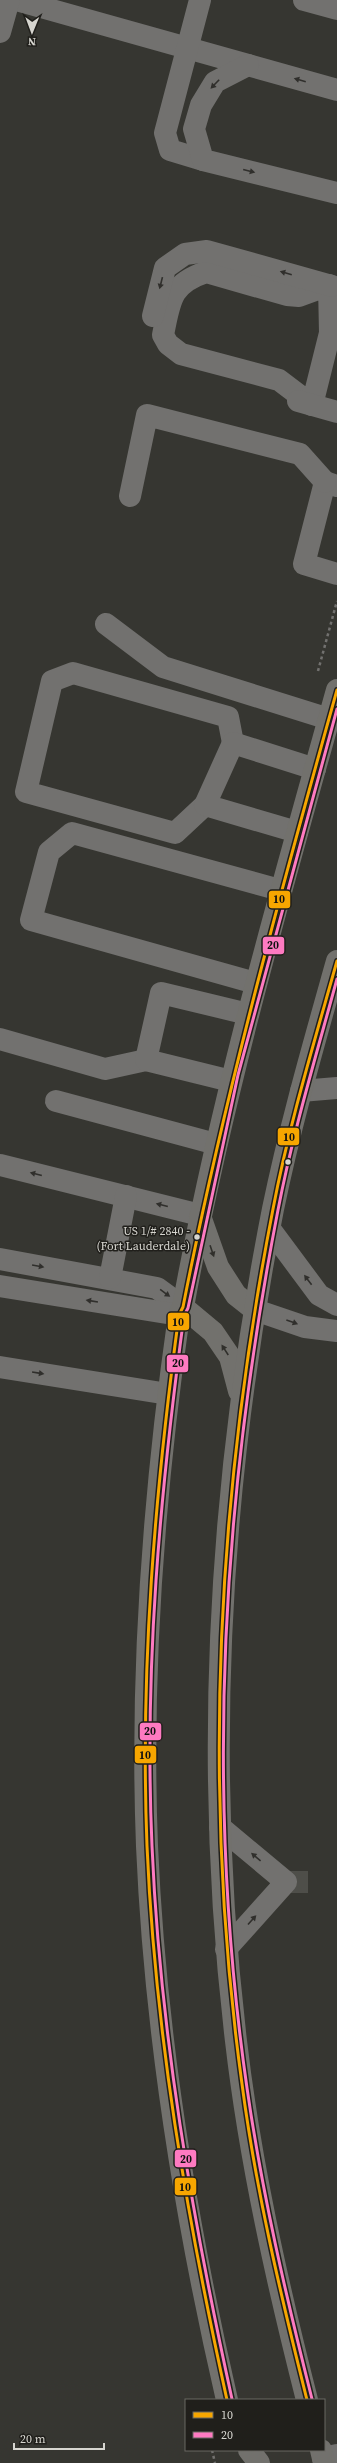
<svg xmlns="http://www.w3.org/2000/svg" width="337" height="2463" font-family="'Source Serif 4',serif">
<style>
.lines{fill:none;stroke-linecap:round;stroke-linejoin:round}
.minor-tunnel{stroke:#4e4e49;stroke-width:22;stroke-dasharray:22 11;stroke-linecap:butt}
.path{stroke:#72716f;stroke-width:2.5;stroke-dasharray:3 3;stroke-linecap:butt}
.minor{stroke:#72716f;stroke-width:22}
.major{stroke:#72716d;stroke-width:22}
.bus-1-casing{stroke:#201f1b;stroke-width:6}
.bus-2-casing{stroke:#201f1b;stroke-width:6}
.bus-1{stroke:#f7a600;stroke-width:3}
.bus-2{stroke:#fe7ac1;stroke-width:3}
.oneway{fill:#302f2c}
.oneway2{fill:#302f2b}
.bus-dot{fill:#d7d6d0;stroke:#201f1b;stroke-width:1.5}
.labels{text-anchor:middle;stroke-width:3;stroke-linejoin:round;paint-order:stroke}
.bus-label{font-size:12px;fill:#d7d6d0;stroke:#201f1b;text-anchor:end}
.line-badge{stroke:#201f1b;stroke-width:1.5}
.pale-badge-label{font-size:11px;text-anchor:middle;font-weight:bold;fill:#111}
</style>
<rect width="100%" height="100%" fill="#363631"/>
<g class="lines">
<path class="minor-tunnel" d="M286,1882H314"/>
<g class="path">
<path d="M318,671L337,601"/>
<path d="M212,2450L215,2463"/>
</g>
<g class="minor">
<path d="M16,0L337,90"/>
<path d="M200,0L165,133L170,150L203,160"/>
<path d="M304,0L337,9"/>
<path d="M0,32L9,0"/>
<path d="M248,65L215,82L201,105L194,129L203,160L337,193"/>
<path d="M206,272L287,295L299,296L329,285L330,333L312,405L279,380L181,354L168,344L163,335C170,301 170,284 206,272Z"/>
<path d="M153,316L165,268L185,254L207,251L332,286"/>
<path d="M298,401L337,412"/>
<path d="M337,486L325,482L304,564L337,574"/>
<path d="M130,496L147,415L300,454L325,482"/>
<path d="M106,624L163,667L329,719"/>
<path d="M205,805L175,833L26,792L52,681L73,673L228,717L233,743"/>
<path d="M297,832L205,805L233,743L315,769"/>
<path d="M255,983L31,920L49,852L72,833L280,890"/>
<path d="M0,1039L105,1069L146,1060"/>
<path d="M231,1081L146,1060L161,993L248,1014"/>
<path d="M301,1091L337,1088"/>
<path d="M56,1101L216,1144"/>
<path d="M0,1165L200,1215"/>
<path d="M270,1229L319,1295L337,1305"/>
<path d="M0,1259L157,1288L183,1307"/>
<path d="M110,1278L126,1196"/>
<path d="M0,1286L179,1315"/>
<path d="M255,1310L305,1327L337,1331"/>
<path d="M0,1367L168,1394"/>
<path d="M220,1827L286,1882L226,1949"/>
<path d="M323,2458L337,2455"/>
</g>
<g class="major">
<path d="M200,1216L218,1267L236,1295L255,1310"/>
<path d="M183,1307L213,1332L230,1357L239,1391"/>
<path d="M227,2400C185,2218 155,2033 147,1846C140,1669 154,1491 179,1315L183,1307C221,1098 280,894 337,690"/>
<path d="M307,2400C277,2282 250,2162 236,2041C203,1764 219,1483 273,1209C290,1126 314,1043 337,961"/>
<path d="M249,2450L259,2463"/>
<path d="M321,2450L324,2463"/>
</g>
<defs>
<g id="bus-1">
<path d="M227,2400C187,2218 155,2033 147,1846C140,1668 155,1491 179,1315L183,1307C224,1098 280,894 337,690"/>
<path d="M307,2400C281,2296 256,2191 242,2084C202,1794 217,1497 273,1209C289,1125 314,1043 337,961"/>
</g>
<g id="bus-2">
<path d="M232,2399C192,2217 160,2033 152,1846C144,1669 160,1492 184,1316L188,1308L238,1075L337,709"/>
<path d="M312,2399C286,2296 262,2193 247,2088C205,1797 222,1498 278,1210C293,1132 316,1056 337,979"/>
</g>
</defs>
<use href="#bus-1" class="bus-1-casing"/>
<use href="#bus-2" class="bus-2-casing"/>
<use href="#bus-1" class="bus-1"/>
<use href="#bus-2" class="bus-2"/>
</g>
<defs><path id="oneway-solid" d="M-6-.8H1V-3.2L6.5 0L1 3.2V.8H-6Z"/></defs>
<g class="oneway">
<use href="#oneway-solid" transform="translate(300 80) rotate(-164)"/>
<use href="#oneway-solid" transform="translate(215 84) rotate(134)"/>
<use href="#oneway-solid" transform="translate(249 171) rotate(14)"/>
<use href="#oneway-solid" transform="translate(286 273) rotate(-164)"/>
<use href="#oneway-solid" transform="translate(161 283) rotate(104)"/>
<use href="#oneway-solid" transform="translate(36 1174) rotate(-166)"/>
<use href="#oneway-solid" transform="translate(162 1205) rotate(-166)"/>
<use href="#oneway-solid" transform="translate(38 1266) rotate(10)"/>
<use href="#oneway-solid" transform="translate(308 1280) rotate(-127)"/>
<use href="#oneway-solid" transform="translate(165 1293) rotate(36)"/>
<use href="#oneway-solid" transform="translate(92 1301) rotate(-171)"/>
<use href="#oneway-solid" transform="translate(292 1322) rotate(20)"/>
<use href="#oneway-solid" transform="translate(38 1373) rotate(9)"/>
<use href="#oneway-solid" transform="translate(256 1857) rotate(-140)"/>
<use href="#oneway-solid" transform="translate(252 1920) rotate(-48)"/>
</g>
<g class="oneway2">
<use href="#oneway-solid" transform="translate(212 1251) rotate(71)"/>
<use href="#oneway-solid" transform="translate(225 1350) rotate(-123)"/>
</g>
<g class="bus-dot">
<circle cx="288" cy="1162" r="3.5"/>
<circle cx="197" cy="1237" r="3.5"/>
</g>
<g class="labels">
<g class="bus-label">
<text x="190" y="1235">US 1/# 2840 -<tspan x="190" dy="15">(Fort Lauderdale)</tspan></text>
</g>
</g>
<g class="line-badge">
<rect x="268" y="890" width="23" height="19" rx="4" fill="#f7a600"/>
<rect x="262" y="936" width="23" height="19" rx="4" fill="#fe7ac1"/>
<rect x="277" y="1127" width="23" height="19" rx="4" fill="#f7a600"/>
<rect x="167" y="1312" width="23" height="19" rx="4" fill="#f7a600"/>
<rect x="166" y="1354" width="23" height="19" rx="4" fill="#fe7ac1"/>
<rect x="139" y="1722" width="23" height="19" rx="4" fill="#fe7ac1"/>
<rect x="134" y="1745" width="23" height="19" rx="4" fill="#f7a600"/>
<rect x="174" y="2149" width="23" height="19" rx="4" fill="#fe7ac1"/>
<rect x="174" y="2177" width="23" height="19" rx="4" fill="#f7a600"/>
</g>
<g class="pale-badge-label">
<text x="279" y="903">10</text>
<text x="273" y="949">20</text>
<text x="289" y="1141">10</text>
<text x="178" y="1326">10</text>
<text x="178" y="1367">20</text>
<text x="150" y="1735">20</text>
<text x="145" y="1759">10</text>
<text x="186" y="2163">20</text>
<text x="185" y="2191">10</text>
</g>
<rect x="185" y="2399" width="140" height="52" fill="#201f1b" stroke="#696863"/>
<rect x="193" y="2412" width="20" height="6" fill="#f7a600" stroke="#696863"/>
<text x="221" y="2419" font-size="12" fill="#d7d6d0">10</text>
<rect x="193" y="2432" width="20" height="6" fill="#fe7ac1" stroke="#696863"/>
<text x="221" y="2439" font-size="12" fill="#d7d6d0">20</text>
<g transform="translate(32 32) rotate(181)" stroke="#201f1b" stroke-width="3" paint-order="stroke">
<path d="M0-3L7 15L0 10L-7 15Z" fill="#d7d6d0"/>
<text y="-6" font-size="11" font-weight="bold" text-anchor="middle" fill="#d7d6d0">N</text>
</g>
<path d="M14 2443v6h90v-6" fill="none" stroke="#d7d6d0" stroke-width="2"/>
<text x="20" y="2443" font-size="12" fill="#d7d6d0" stroke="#201f1b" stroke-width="3" paint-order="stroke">20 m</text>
</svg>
